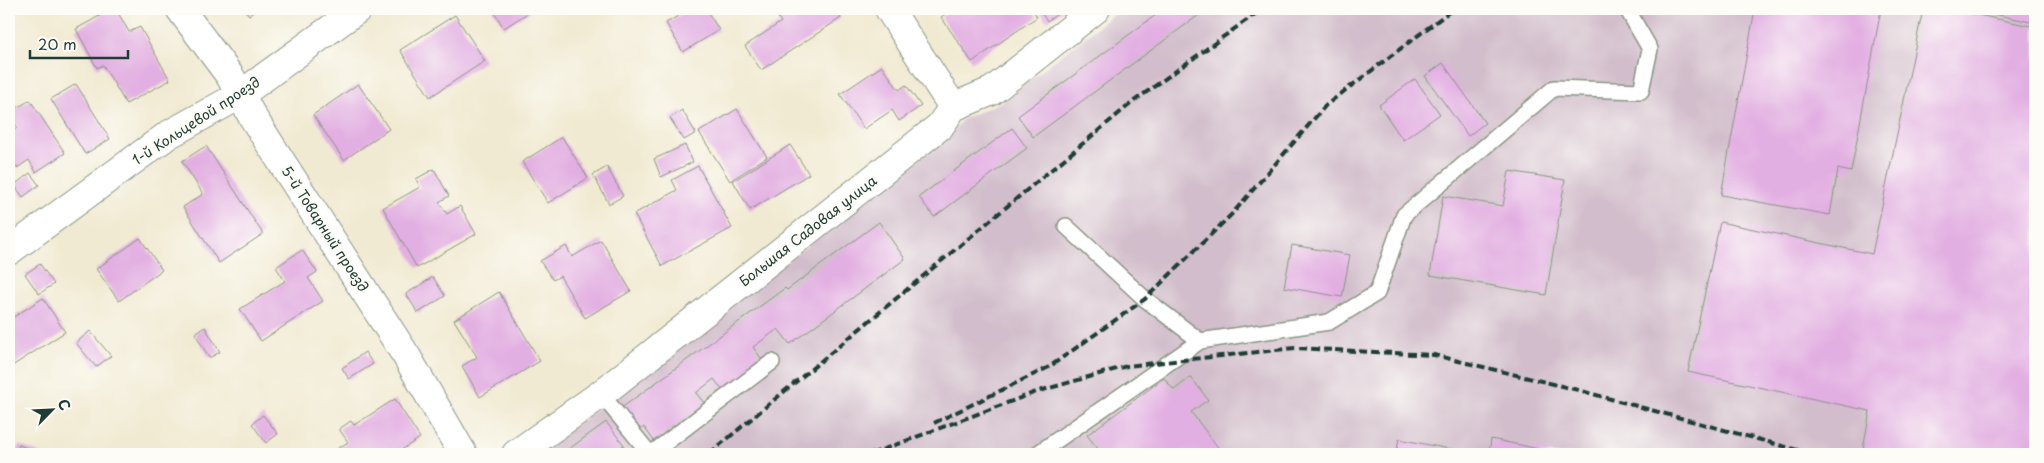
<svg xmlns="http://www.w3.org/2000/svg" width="2044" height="463" font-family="'Playpen Sans',sans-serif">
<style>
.industrial{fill:#d1bdcb}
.building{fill:#e2afe2}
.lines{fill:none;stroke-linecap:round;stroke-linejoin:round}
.lane-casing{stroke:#889483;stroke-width:18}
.street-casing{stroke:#889483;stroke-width:30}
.lane{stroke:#fff;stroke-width:15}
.street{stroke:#fff;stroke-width:28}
.rail{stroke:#1f3d34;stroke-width:4;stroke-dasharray:8 4;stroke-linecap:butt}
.labels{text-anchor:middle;stroke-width:5;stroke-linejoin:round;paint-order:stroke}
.street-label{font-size:14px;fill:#1f3d34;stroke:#fdfcf7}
</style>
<rect width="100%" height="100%" fill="#fdfcf7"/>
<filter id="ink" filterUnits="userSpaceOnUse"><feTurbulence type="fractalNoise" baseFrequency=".02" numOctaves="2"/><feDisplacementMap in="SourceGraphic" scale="10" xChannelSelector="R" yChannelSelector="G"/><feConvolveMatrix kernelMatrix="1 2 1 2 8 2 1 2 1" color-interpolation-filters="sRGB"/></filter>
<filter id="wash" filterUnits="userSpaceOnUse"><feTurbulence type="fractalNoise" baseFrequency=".0096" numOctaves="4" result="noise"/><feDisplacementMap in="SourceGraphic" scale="20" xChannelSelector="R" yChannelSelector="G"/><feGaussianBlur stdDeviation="1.12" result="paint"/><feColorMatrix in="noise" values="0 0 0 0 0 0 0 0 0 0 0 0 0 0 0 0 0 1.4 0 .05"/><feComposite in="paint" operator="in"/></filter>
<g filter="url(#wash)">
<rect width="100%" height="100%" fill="#f1ead2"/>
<path class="industrial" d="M1120,9H2035V454H538L948,137L963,119L1003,101Z"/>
<g id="blocks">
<g class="building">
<path d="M112,9H116L129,32L140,27L170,80L126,104L103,65L97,68L76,29Z"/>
<path d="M244,9H258L249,15Z"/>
<path d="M492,9H534L504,28Z"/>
<path d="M690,9H706L719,30L683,52L666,23Z"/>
<path d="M772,9H835L841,18L761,70L745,46L781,22Z"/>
<path d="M953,9H1032L1037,17L972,62L941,17Z"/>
<path d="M1038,9H1065L1047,21Z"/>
<path d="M1164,9H1207L1033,137L1018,116Z"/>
<path d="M1755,9H1881L1851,172L1838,169L1830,215L1721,195Z"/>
<path d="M1923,9H1950L2035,27V454H1887L1863,449L1870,411L1688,372L1720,222L1872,254Z"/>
<path d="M1975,9H2035V23L1975,10Z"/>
<path d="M455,15L485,61L430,97L400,50Z"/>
<path d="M1443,63L1485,123L1468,136L1425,76Z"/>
<path d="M882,66L899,90L906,85L921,106L899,121L892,110L864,129L840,94Z"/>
<path d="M1415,79L1440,114L1403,140L1379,105Z"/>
<path d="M76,84L110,139L85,154L51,99Z"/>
<path d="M358,84L389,129L344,160L313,115Z"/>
<path d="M30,100L65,153L36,172L29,160L17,168L9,155V134L17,128L9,113Z"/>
<path d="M737,109L767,157L730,181L699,132Z"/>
<path d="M682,110L696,133L684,140L670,118Z"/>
<path d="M1012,128L1027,148L934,217L919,197Z"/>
<path d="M562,137L588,178L548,203L522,162Z"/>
<path d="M685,145L693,162L661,177L654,159Z"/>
<path d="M790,145L809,174L750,210L733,181Z"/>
<path d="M206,146L263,234L219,263L183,207L203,194L182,161Z"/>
<path d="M698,166L732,228L662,266L634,214L677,190L672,180Z"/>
<path d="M607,167L623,196L609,204L593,175Z"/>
<path d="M434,169L449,196L439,202L447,214L460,206L476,234L417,268L383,208L420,187L416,179Z"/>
<path d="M1509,171L1565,180L1546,295L1430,275L1443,196L1503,206Z"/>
<path d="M30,173L39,185L23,197L14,185Z"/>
<path d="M879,222L905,259L790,344L778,329L753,347L763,361L723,391L714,379L696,393L705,404L654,441L644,427L638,432L620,409L785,288L787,290Z"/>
<path d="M140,238L162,270L119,301L96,269Z"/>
<path d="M601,240L631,291L585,318L560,276L553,280L540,261L566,246L572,257Z"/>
<path d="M1292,245L1350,255L1342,297L1284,287Z"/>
<path d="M302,250L317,272L308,278L323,301L261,341L240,309L285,281L276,267Z"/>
<path d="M40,264L54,284L39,294L25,274Z"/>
<path d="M433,277L445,296L418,313L406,294Z"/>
<path d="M499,292L540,361L480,397L462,366L477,357L454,320Z"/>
<path d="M43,298L65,332L12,366L9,361V336L11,335L9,331V320Z"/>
<path d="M205,327L220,352L209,358L195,333Z"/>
<path d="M90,331L111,356L96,367L76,343Z"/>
<path d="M365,352L373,364L349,379L342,368Z"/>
<path d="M1191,377L1208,400L1191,412L1223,454H1102L1087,435L1164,378L1174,390Z"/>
<path d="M395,399L420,438L395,454H329L348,442L339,429L351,421L354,425Z"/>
<path d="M263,415L278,434L266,443L252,424Z"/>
<path d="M606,422L624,445L611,454H562Z"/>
<path d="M1399,439L1470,453V454H1396Z"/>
<path d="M1491,439L1558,453V454H1489Z"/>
<path d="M19,445L41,454H15Z"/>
</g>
</g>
</g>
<g filter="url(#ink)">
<use href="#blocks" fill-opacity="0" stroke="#889483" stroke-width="1"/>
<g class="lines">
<defs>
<g id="lane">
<path d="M1066,226L1145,299L1200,341"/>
<path d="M601,394L650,454"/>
<path d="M651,454L772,362"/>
<path d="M1037,454L1200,341L1329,322L1377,293L1404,215L1554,88L1641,91L1650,49L1627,9"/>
</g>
<g id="street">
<path d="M180,9L230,76L252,116L407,357L463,454"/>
<path d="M889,9L953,107"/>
<path d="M9,251L168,135L240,95L358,9"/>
<path d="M516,454L601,394L940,126L953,107L992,91L1096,9"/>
</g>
</defs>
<use href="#lane" class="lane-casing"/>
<use href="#street" class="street-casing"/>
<use href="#lane" class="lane"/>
<use href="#street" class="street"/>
<g class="rail">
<path d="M934,423L1049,367L1145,299L1233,213L1326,105L1453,9"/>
<path d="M709,454L1134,101L1262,9"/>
<path d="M871,454L1036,392L1127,366L1295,348L1434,355L1578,390L1812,454"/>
</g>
</g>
</g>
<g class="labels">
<g class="street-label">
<text transform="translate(196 121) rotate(-33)" y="5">1-й Кольцевой проезд</text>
<text transform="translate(325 229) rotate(57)" y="5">5-й Товарный проезд</text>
<text transform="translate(808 231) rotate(-38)" y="5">Большая Садовая улица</text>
</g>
</g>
<rect width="2044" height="463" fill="none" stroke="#fdfcf7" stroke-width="30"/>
<g transform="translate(52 410) rotate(66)" stroke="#fdfcf7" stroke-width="4" paint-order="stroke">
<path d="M0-4L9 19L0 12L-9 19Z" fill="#1f3d34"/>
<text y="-8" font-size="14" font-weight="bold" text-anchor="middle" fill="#1f3d34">С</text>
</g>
<path d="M30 50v8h98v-8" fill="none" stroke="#1f3d34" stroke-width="2.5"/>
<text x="38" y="50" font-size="15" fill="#1f3d34" stroke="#fdfcf7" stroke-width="4" paint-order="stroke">20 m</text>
</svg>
